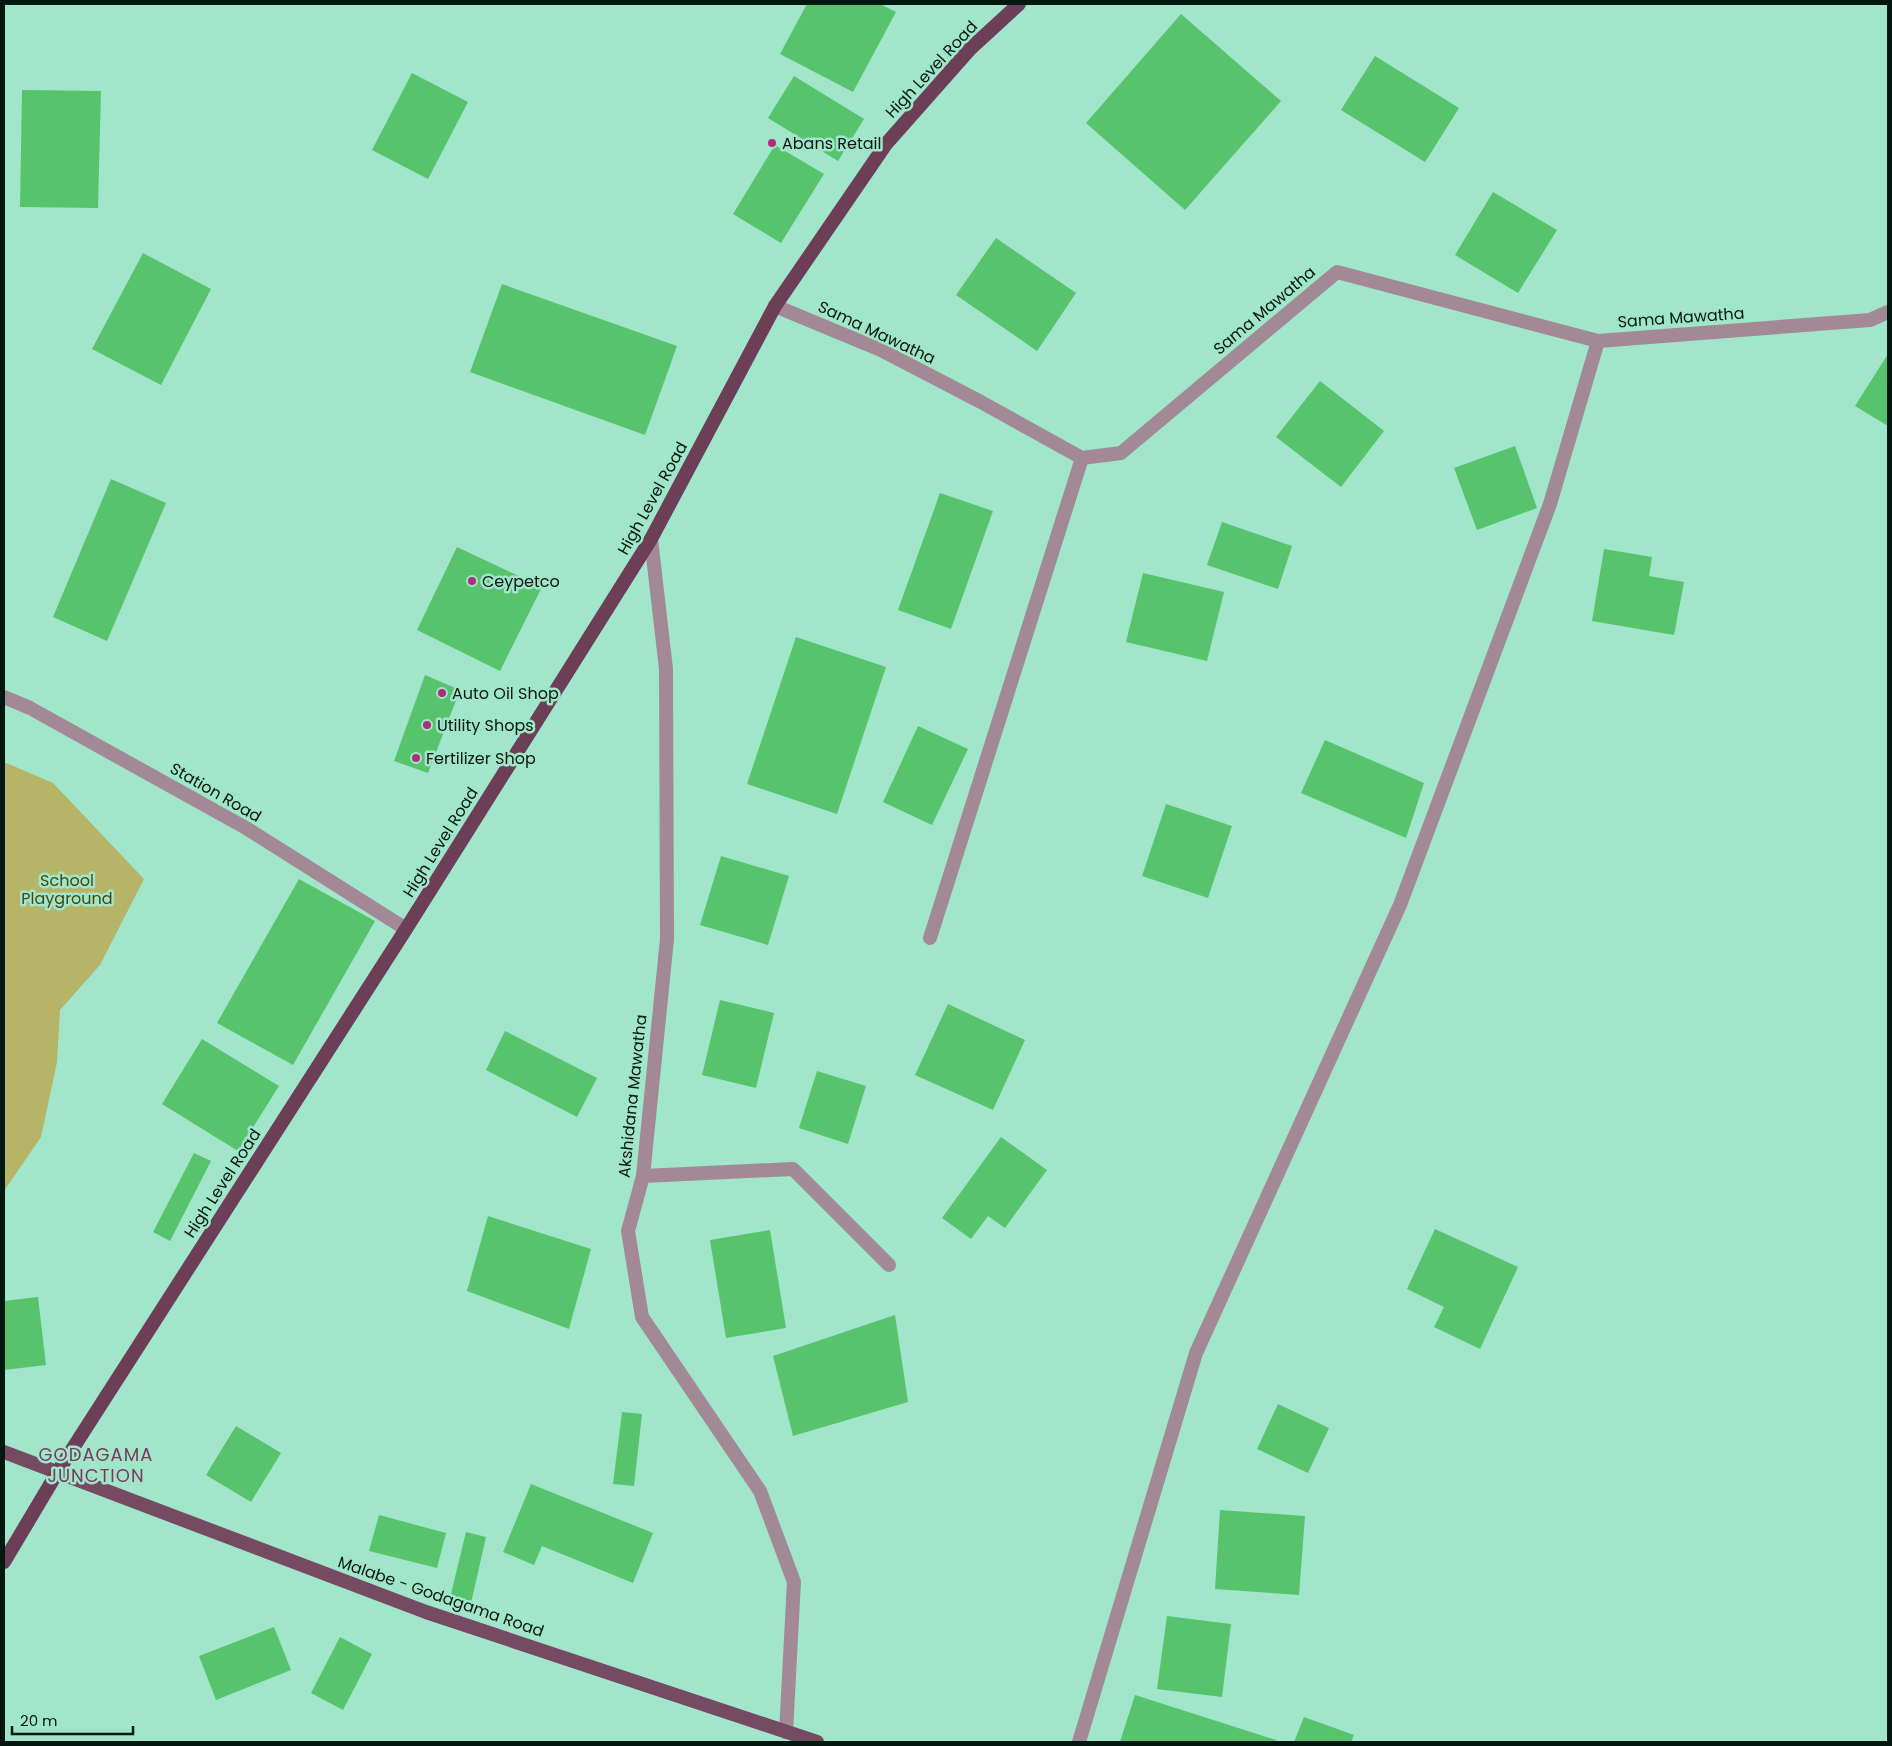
<svg xmlns="http://www.w3.org/2000/svg" width="1892" height="1746" font-family="Poppins,sans-serif">
<style>
.green{fill:#b5b467}
.building{fill:#57c36c}
.lines{fill:none;stroke-linecap:round;stroke-linejoin:round}
.minor{stroke:#a38995;stroke-width:14}
.primary{stroke:#764a60;stroke-width:14}
.trunk{stroke:#6d3e57;stroke-width:14}
.poi-dot{fill:#ad2e7b;stroke:#a1e6ca;stroke-width:2}
.labels{text-anchor:middle;stroke-width:5;stroke-linejoin:round;paint-order:stroke}
.street-label{font-size:16px;fill:#001810;stroke:#a1e6ca}
.poi-label{font-size:16px;fill:#001810;stroke:#a1e6ca;text-anchor:start}
.park-label{font-size:16px;fill:#48460c;stroke:#a1e6ca}
.neighbourhood-label{font-size:18px;letter-spacing:1px;fill:#79395c;stroke:#a1e6ca}
</style>
<rect width="100%" height="100%" fill="#a1e6ca"/>
<path class="green" d="M4,762L53,783L144,879L100,965L60,1010L57,1062L41,1137L4,1191Z"/>
<g class="building">
<path d="M807,4H880L896,12L853,92L780,54Z"/>
<path d="M1181,14L1281,101L1185,210L1086,123Z"/>
<path d="M1375,56L1459,108L1425,162L1341,110Z"/>
<path d="M412,73L468,102L428,179L372,150Z"/>
<path d="M794,76L864,119L838,161L768,118Z"/>
<path d="M22,90L101,91L98,208L20,207Z"/>
<path d="M775,145L824,174L781,243L733,214Z"/>
<path d="M1493,192L1557,230L1518,293L1455,255Z"/>
<path d="M996,238L1076,293L1037,351L956,295Z"/>
<path d="M143,253L211,289L161,385L92,349Z"/>
<path d="M502,284L677,346L645,435L470,372Z"/>
<path d="M1888,354V426L1855,406Z"/>
<path d="M1320,381L1384,431L1341,487L1276,437Z"/>
<path d="M1515,446L1537,508L1477,530L1454,468Z"/>
<path d="M111,479L166,503L107,641L53,617Z"/>
<path d="M940,493L993,511L951,629L898,610Z"/>
<path d="M1222,522L1292,546L1278,589L1207,565Z"/>
<path d="M457,547L542,587L500,671L417,630Z"/>
<path d="M1604,549L1652,557L1649,576L1684,582L1674,635L1592,621Z"/>
<path d="M1143,573L1224,592L1207,661L1126,642Z"/>
<path d="M796,637L886,667L837,814L747,784Z"/>
<path d="M425,675L460,690L428,773L394,761Z"/>
<path d="M918,726L968,749L932,825L883,802Z"/>
<path d="M1325,740L1424,783L1406,838L1301,793Z"/>
<path d="M1166,804L1232,826L1208,898L1142,876Z"/>
<path d="M721,856L789,876L768,945L700,925Z"/>
<path d="M299,879L375,921L293,1065L217,1023Z"/>
<path d="M720,1000L774,1013L756,1088L702,1075Z"/>
<path d="M948,1004L1025,1040L993,1110L915,1075Z"/>
<path d="M505,1031L597,1078L577,1117L486,1070Z"/>
<path d="M202,1039L279,1086L238,1151L162,1104Z"/>
<path d="M817,1071L866,1086L848,1144L799,1128Z"/>
<path d="M1001,1137L1047,1170L1005,1228L988,1216L971,1239L942,1218Z"/>
<path d="M194,1153L211,1161L170,1241L153,1232Z"/>
<path d="M488,1216L591,1249L569,1329L467,1291Z"/>
<path d="M1435,1229L1518,1267L1480,1349L1434,1327L1444,1307L1407,1289Z"/>
<path d="M770,1230L786,1328L726,1338L710,1240Z"/>
<path d="M38,1297L46,1365L4,1370V1301Z"/>
<path d="M895,1315L908,1402L793,1436L773,1356Z"/>
<path d="M1278,1404L1329,1428L1308,1473L1257,1449Z"/>
<path d="M622,1412L642,1414L634,1486L613,1484Z"/>
<path d="M236,1426L281,1453L251,1502L206,1475Z"/>
<path d="M531,1484L653,1533L633,1583L542,1546L534,1565L503,1552Z"/>
<path d="M1220,1510L1305,1516L1299,1595L1215,1589Z"/>
<path d="M379,1515L446,1533L437,1568L369,1551Z"/>
<path d="M466,1532L486,1537L471,1603L450,1598Z"/>
<path d="M1167,1616L1231,1624L1222,1697L1157,1689Z"/>
<path d="M274,1627L291,1670L216,1700L199,1656Z"/>
<path d="M340,1637L372,1654L343,1710L311,1693Z"/>
<path d="M1135,1695L1276,1740L1275,1742H1120Z"/>
<path d="M1304,1717L1354,1735L1351,1742H1294Z"/>
</g>
<g class="lines">
<g class="minor">
<path d="M775,306L881,350L981,402L1082,458L1121,453L1337,272L1598,341L1870,320L1888,312"/>
<path d="M651,539L666,669L667,939L643,1176L628,1231L642,1317L760,1491L794,1582L786,1732"/>
<path d="M4,697L30,708L246,828L406,929"/>
<path d="M930,938L1082,458"/>
<path d="M643,1176L793,1169L889,1265"/>
<path d="M1079,1742L1196,1353L1400,905L1550,504L1598,341"/>
</g>
<path class="primary" d="M4,1452L426,1612L817,1742"/>
<path class="trunk" d="M4,1562L57,1473L406,929L651,539L775,306L886,144L970,49L1019,4"/>
</g>
<g class="poi-dot">
<circle cx="772" cy="143" r="5"/>
<circle cx="472" cy="581" r="5"/>
<circle cx="442" cy="693" r="5"/>
<circle cx="427" cy="725" r="5"/>
<circle cx="416" cy="758" r="5"/>
</g>
<g class="labels">
<g class="street-label">
<text transform="translate(931 69) rotate(-47)" y="6">High Level Road</text>
<text transform="translate(1264 310) rotate(-40)" y="6">Sama Mawatha</text>
<text transform="translate(1681 317) rotate(-4)" y="6">Sama Mawatha</text>
<text transform="translate(877 332) rotate(25)" y="6">Sama Mawatha</text>
<text transform="translate(652 498) rotate(-61)" y="6">High Level Road</text>
<text transform="translate(216 792) rotate(30)" y="6">Station Road</text>
<text transform="translate(440 842) rotate(-58)" y="6">High Level Road</text>
<text transform="translate(632 1096) rotate(-84)" y="6">Akshidana Mawatha</text>
<text transform="translate(222 1183) rotate(-57)" y="6">High Level Road</text>
<text transform="translate(441 1596) rotate(19)" y="6">Malabe - Godagama Road</text>
</g>
<g class="poi-label">
<text x="782" y="149">Abans Retail</text>
<text x="482" y="587">Ceypetco</text>
<text x="452" y="699">Auto Oil Shop</text>
<text x="437" y="731">Utility Shops</text>
<text x="426" y="764">Fertilizer Shop</text>
</g>
<g class="park-label">
<text x="67" y="886">School<tspan x="67" dy="18">Playground</tspan></text>
</g>
<g class="neighbourhood-label">
<text x="96" y="1461">GODAGAMA<tspan x="96" dy="21">JUNCTION</tspan></text>
</g>
</g>
<rect width="1892" height="1746" fill="none" stroke="#001810" stroke-width="10"/>
<path d="M12 1726v8h121v-8" fill="none" stroke="#001810" stroke-width="2.5"/>
<text x="20" y="1726" font-size="15" fill="#001810" stroke="#a1e6ca" stroke-width="4" paint-order="stroke">20 m</text>
</svg>
